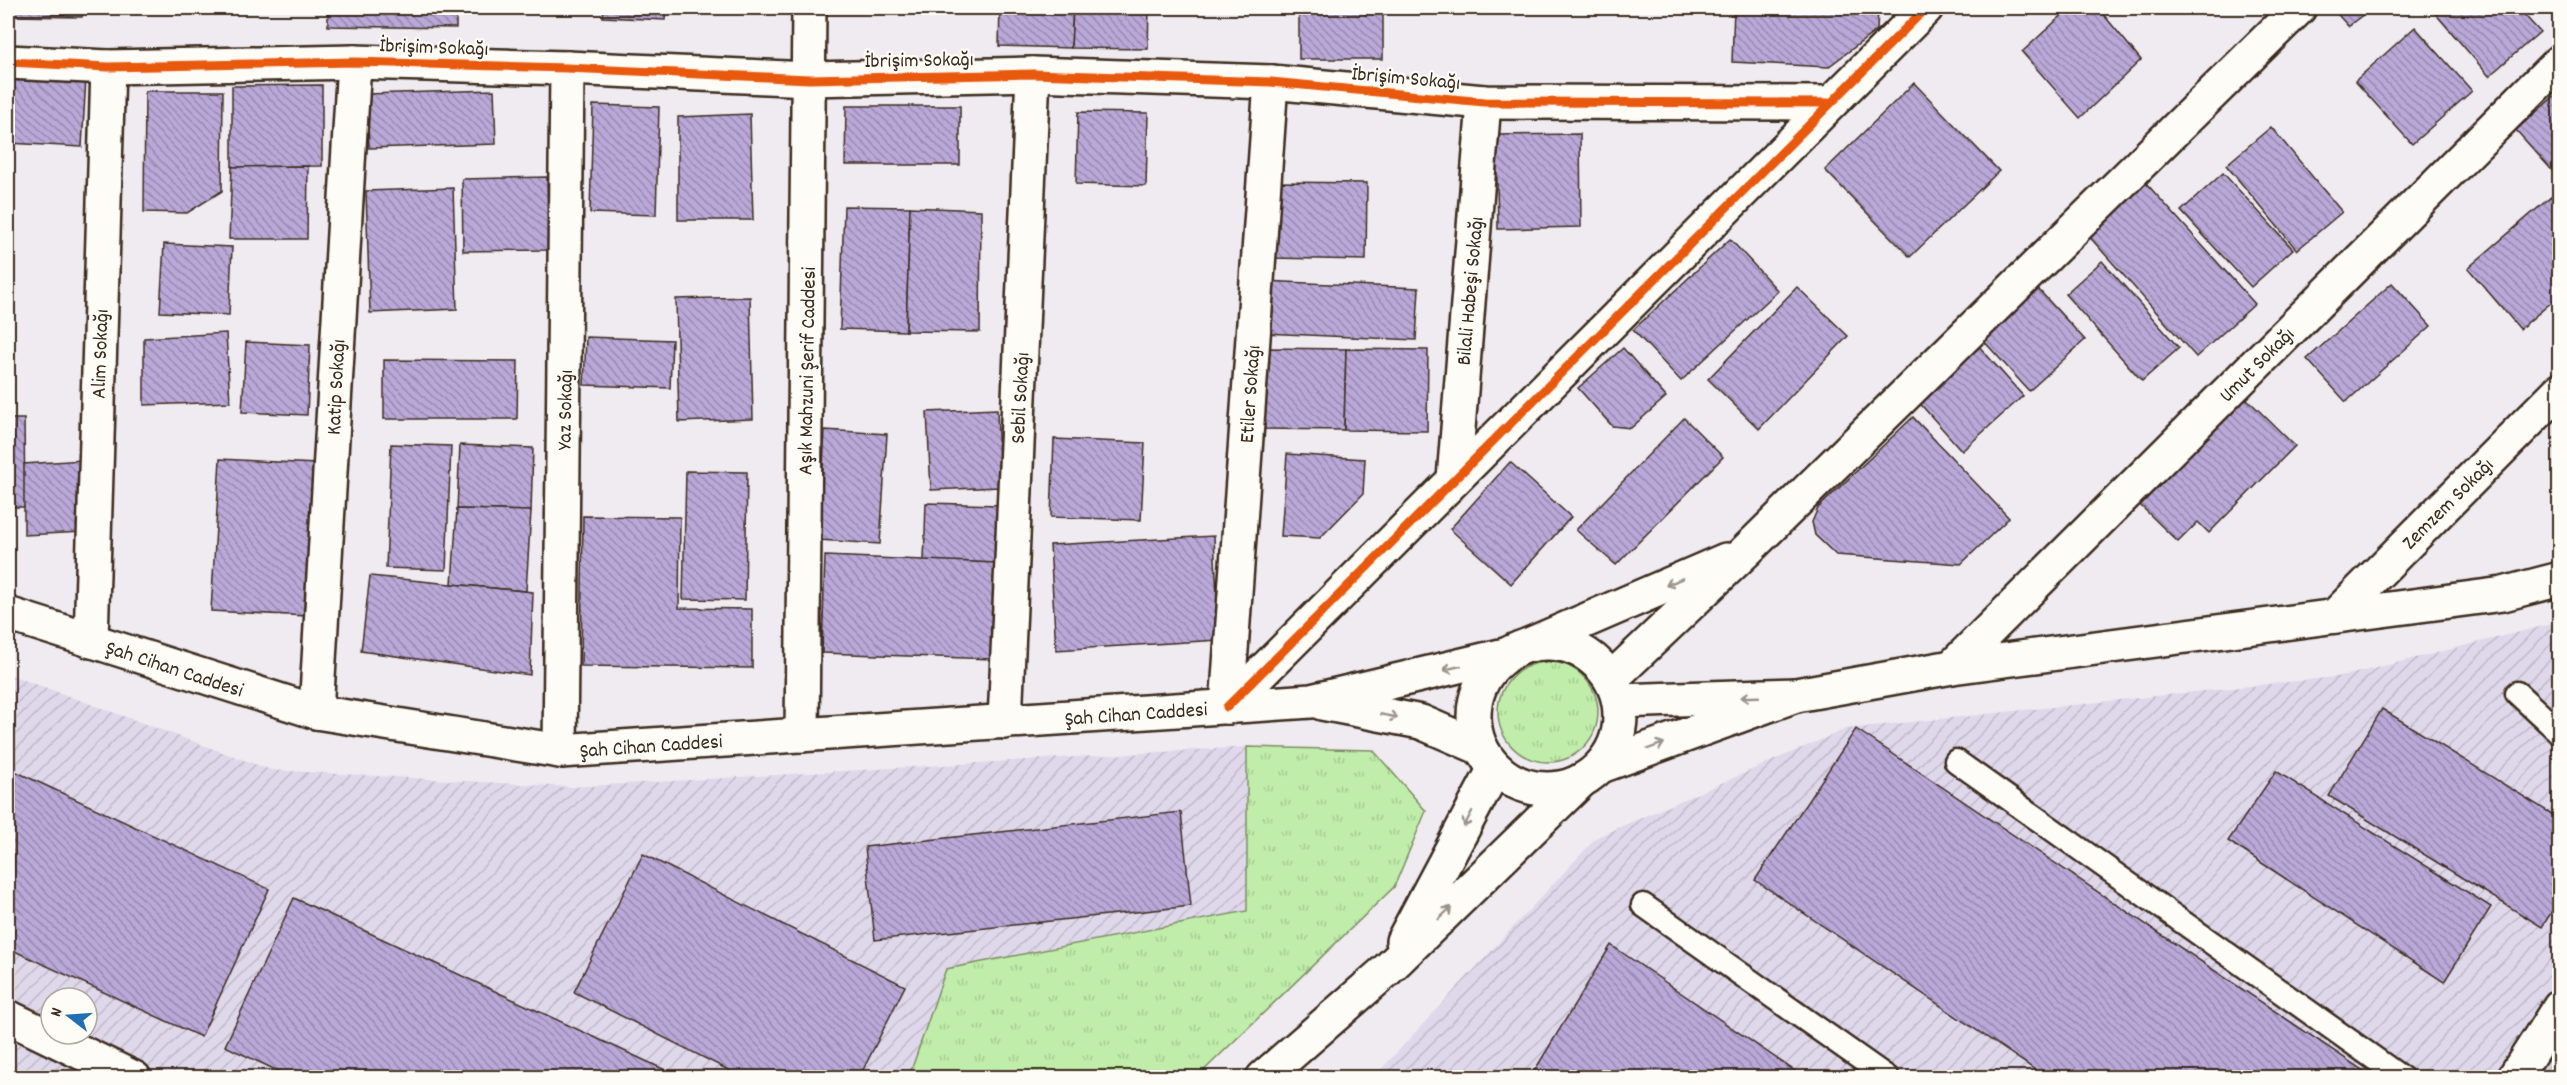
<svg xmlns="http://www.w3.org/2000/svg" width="2567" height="1085" font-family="Dekko,sans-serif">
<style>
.industrial{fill:url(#industrial-furrows);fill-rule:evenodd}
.grass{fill:url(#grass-tufts);stroke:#7e8c64;stroke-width:1.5}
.building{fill:url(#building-back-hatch);stroke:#3b2a1e;stroke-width:1.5}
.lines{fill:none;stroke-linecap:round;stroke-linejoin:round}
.lane-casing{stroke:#3b2a1e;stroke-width:27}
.street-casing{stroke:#3b2a1e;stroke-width:38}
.secondary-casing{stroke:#3b2a1e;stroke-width:38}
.lane{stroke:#fdfcf7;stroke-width:22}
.street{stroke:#fdfcf7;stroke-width:33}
.secondary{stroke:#fdfcf7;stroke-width:33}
.cycleway-casing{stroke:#fdfcf7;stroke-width:13}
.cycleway{stroke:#e8590c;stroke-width:9}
.oneway{stroke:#9c938a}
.labels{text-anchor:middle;stroke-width:4.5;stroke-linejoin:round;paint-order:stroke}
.street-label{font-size:21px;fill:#3b2a1e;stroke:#fdfcf7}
</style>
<defs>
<pattern id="industrial-furrows" width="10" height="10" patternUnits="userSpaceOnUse" patternTransform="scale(1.5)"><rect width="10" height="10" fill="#dfd7ea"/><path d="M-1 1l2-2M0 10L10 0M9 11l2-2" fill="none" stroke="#c0b9c8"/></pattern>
<pattern id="grass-tufts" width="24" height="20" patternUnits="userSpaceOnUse" patternTransform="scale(1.5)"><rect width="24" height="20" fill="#c0edaa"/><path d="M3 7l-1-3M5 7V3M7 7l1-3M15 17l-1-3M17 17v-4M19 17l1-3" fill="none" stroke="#a6cb92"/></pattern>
<pattern id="building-back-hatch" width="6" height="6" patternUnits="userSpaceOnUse" patternTransform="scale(1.5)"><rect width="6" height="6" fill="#b9a8d8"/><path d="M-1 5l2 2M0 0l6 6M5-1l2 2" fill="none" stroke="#9889af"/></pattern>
</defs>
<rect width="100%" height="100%" fill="#efebf1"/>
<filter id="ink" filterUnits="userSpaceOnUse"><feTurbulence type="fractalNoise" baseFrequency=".0167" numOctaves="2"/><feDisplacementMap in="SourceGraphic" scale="12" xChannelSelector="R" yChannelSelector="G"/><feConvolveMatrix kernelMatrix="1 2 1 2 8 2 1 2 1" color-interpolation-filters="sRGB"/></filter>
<g filter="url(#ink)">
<g class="industrial">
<path d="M2559,622V1077L1373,1078L1597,837L1846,729L2344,676Z"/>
<path d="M8,674L271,770L572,787L1247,747V911L946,969L909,1077H8ZM51,998H87V1034H51Z"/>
</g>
<g class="grass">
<circle cx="1548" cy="712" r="50"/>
<path d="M1247,747L1373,750L1426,811L1394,887L1197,1077H909L946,969L1247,911Z"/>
</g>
<g class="building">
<path d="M8,8H83L82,17L8,16Z"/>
<path d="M328,8H456V28L328,26Z"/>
<path d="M604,8H666L665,20L603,17Z"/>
<path d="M1000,8H1073L1071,48L999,46Z"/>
<path d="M1073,8H1149L1148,49L1071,48Z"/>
<rect x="1299" y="8" width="84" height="51"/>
<path d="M1734,8H1878L1877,30L1828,67L1732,62Z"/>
<path d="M2070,8H2098L2141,60L2080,118L2022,52Z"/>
<path d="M2332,8H2372L2348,26Z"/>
<path d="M2439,8H2518L2540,32L2489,76L2434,12Z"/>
<path d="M2415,27L2472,91L2412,144L2355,81Z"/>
<path d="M8,73L86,77L82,147L8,143Z"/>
<path d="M1914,83L1999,171L1910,257L1825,170Z"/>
<path d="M322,85V166L232,167V86Z"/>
<path d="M494,90L496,144L369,148L367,94Z"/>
<path d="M145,91H223L222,191L187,213L144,212Z"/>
<path d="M2560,91V175L2558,177L2516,130Z"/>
<path d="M593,105L659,107L656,215L590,213Z"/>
<path d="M846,106H960V165H845Z"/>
<path d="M1078,112L1148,113L1146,186L1076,184Z"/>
<path d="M750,114L753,220H678V117Z"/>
<path d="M2271,127L2342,212L2297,250L2226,165Z"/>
<path d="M1580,134L1581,227L1498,229L1496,135Z"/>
<path d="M308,166L307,239H229L232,167Z"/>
<path d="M2223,173L2293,249L2251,287L2181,211Z"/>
<path d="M547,177L549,250L463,251L462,179Z"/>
<path d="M1275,182L1367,183L1366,260L1273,258Z"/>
<path d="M2145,182L2255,304L2196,357L2087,234Z"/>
<path d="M453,188L457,309L370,313L366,191Z"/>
<path d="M2552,196L2560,204V295L2520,329L2468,268Z"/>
<path d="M844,206L910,207L906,331L840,329Z"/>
<path d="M910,207L981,210L980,332L906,331Z"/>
<path d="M1730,239L1778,291L1681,381L1633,330Z"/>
<path d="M164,244L232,247L229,315L160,312Z"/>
<path d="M2102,261L2179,348L2142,381L2065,294Z"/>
<path d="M1263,281L1419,288L1416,340L1261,333Z"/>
<path d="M2392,283L2431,326L2346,402L2307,359Z"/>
<path d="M1797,287L1848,336L1759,429L1708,379Z"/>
<path d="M2038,289L2085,340L2029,391L1983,340Z"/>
<path d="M750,297L753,419L679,422L676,299Z"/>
<path d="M226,333L230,402L144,405V338Z"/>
<path d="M586,337L672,340L670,388L584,385Z"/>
<path d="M246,342L310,345L307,415L242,412Z"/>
<path d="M1977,344L2023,396L1962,451L1916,399Z"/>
<path d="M1264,348L1346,349L1344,430L1261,429Z"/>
<path d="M1623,348L1666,397L1631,428L1612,426L1578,388Z"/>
<path d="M1346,349L1428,350L1427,431L1344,430Z"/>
<path d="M384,360L518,361L517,419H384Z"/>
<path d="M2245,397L2295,446L2209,533L2198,522L2178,542L2140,505Z"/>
<path d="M997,409L1000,487L931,490L927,412Z"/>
<path d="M1913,417L2009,518L1961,564L1836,555L1815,535L1812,522L1818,508Z"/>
<path d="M1684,418L1723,457L1616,565L1576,530Z"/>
<path d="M8,419H24L25,507H8Z"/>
<path d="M825,430L887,434L880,544L819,540Z"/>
<path d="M1054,439L1145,443L1141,520L1051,517Z"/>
<path d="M391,444L451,446L446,570L386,568Z"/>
<path d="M460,445L533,448L531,511L457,509Z"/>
<path d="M1287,454L1365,459L1363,494L1320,538L1281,536Z"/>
<path d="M220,459L316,464L307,616L211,611Z"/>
<path d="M83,460V532L24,535V464Z"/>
<path d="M1510,462L1571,517L1511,584L1450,529Z"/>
<path d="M686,471L747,472L745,600L683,599Z"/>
<path d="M926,503L999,505L997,563L924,561Z"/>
<path d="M457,509L531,511L526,591L452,584Z"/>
<path d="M583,516L680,517L679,608L752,609V668L581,666Z"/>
<path d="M1214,536L1219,640L1056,650L1050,545Z"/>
<path d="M825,556L997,563L993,659L822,653Z"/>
<path d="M370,576L533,592L530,675L361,651Z"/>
<path d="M2382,709L2560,819V899L2542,927L2329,796Z"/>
<path d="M1856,729L2374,1078H2047L1755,880Z"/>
<path d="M8,768L269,889L201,1037L8,948Z"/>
<path d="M2276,771L2491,907L2444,982L2228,841Z"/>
<path d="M1181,812L1191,906L875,940L865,847Z"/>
<path d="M643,854L905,986L859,1078H744L574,992Z"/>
<path d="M294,898L676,1075L675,1078H293L225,1046Z"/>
<path d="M1611,945L1805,1078H1530Z"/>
<path d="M8,1068L27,1078H8Z"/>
</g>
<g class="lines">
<defs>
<g id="lane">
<path d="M2517,693L2560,733"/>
<path d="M1956,761L2402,1078"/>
<path d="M1643,905L1888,1078"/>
</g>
<g id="street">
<path d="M8,62L108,67L354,62L567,68L809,79L1033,74L1271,82L1484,102L1830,103"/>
<path d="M1454,479L1484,102"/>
<path d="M2335,616L2560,390"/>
<path d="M91,641L108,67"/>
<path d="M1529,645L1726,560"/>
<path d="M1952,667L2560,61"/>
<path d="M1611,679L1747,550L2299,8"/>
<path d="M1227,707L1926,8"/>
<path d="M1227,707L1271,82"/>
<path d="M316,712L354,62"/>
<path d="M1005,722L1033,74"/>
<path d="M560,751L567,68"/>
<path d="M8,1017L134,1078"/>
<path d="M2514,1078L2560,1006"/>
</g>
<g id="secondary">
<path d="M8,614L316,712L560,751L1311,701L1509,654"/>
<circle cx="1547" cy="716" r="73"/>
<path d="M1796,695L1952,667L2503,594L2560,579"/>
<path d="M1322,703L1421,722L1481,748"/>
<path d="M802,735L809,8"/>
<path d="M1601,766L1796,695L1619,701"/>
<path d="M1403,941L1495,768"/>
<path d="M1263,1078L1388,969L1582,780"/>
</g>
</defs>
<use href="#lane" class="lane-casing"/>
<use href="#street" class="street-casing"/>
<use href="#secondary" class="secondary-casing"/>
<use href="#lane" class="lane"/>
<use href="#street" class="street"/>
<use href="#secondary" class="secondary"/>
<defs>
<g id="cycleway">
<path d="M8,62L108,67L354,62L567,68L809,79L1033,74L1271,82L1484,102L1830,103"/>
<path d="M1227,707L1926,8"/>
</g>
</defs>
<use href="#cycleway" class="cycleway-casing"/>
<use href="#cycleway" class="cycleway"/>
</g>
<defs><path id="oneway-shaft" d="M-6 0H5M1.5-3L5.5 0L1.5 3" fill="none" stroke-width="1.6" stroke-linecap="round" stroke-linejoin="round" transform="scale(1.5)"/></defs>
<g class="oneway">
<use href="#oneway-shaft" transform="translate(1674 582) rotate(156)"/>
<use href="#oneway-shaft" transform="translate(1452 668) rotate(167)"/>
<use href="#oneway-shaft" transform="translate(1750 697) rotate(178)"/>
<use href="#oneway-shaft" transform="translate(1389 716) rotate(11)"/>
<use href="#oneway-shaft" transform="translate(1656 746) rotate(-20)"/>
<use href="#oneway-shaft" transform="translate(1468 819) rotate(118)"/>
<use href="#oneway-shaft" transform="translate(1445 913) rotate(-44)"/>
</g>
</g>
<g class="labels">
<g class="street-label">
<text transform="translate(434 46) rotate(2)" y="7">İbrişim Sokağı</text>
<text transform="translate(919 59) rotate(-1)" y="7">İbrişim Sokağı</text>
<text transform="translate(1406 77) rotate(5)" y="7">İbrişim Sokağı</text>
<text transform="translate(1469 291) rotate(-85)" y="7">Bilali Habeşi Sokağı</text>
<text transform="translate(99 354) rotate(-88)" y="7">Alim Sokağı</text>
<text transform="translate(2256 364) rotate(-45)" y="7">Umut Sokağı</text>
<text transform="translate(806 371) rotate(-89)" y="7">Aşık Mahzuni Şerif Caddesi</text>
<text transform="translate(335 387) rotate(-87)" y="7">Katip Sokağı</text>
<text transform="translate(1249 394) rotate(-86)" y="7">Etiler Sokağı</text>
<text transform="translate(1019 398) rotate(-87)" y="7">Sebil Sokağı</text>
<text transform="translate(564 410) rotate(-89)" y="7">Yaz Sokağı</text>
<text transform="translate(2447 503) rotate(-45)" y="7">Zemzem Sokağı</text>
<text transform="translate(175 668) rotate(18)" y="7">Şah Cihan Caddesi</text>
<text transform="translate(1136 713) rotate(-4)" y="7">Şah Cihan Caddesi</text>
<text transform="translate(651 745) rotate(-4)" y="7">Şah Cihan Caddesi</text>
</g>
</g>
<rect width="2567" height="1085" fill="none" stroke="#fdfcf7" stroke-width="30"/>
<rect x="15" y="15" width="2537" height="1055" fill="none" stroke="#3b2a1e" stroke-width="2" filter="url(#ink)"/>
<g transform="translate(69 1016) rotate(287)"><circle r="28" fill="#fdfcf7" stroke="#afa8a0" stroke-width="1.5"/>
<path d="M0-4.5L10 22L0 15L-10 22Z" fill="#1f6fb2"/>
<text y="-9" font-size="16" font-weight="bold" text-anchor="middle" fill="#3b2a1e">N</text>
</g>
</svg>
